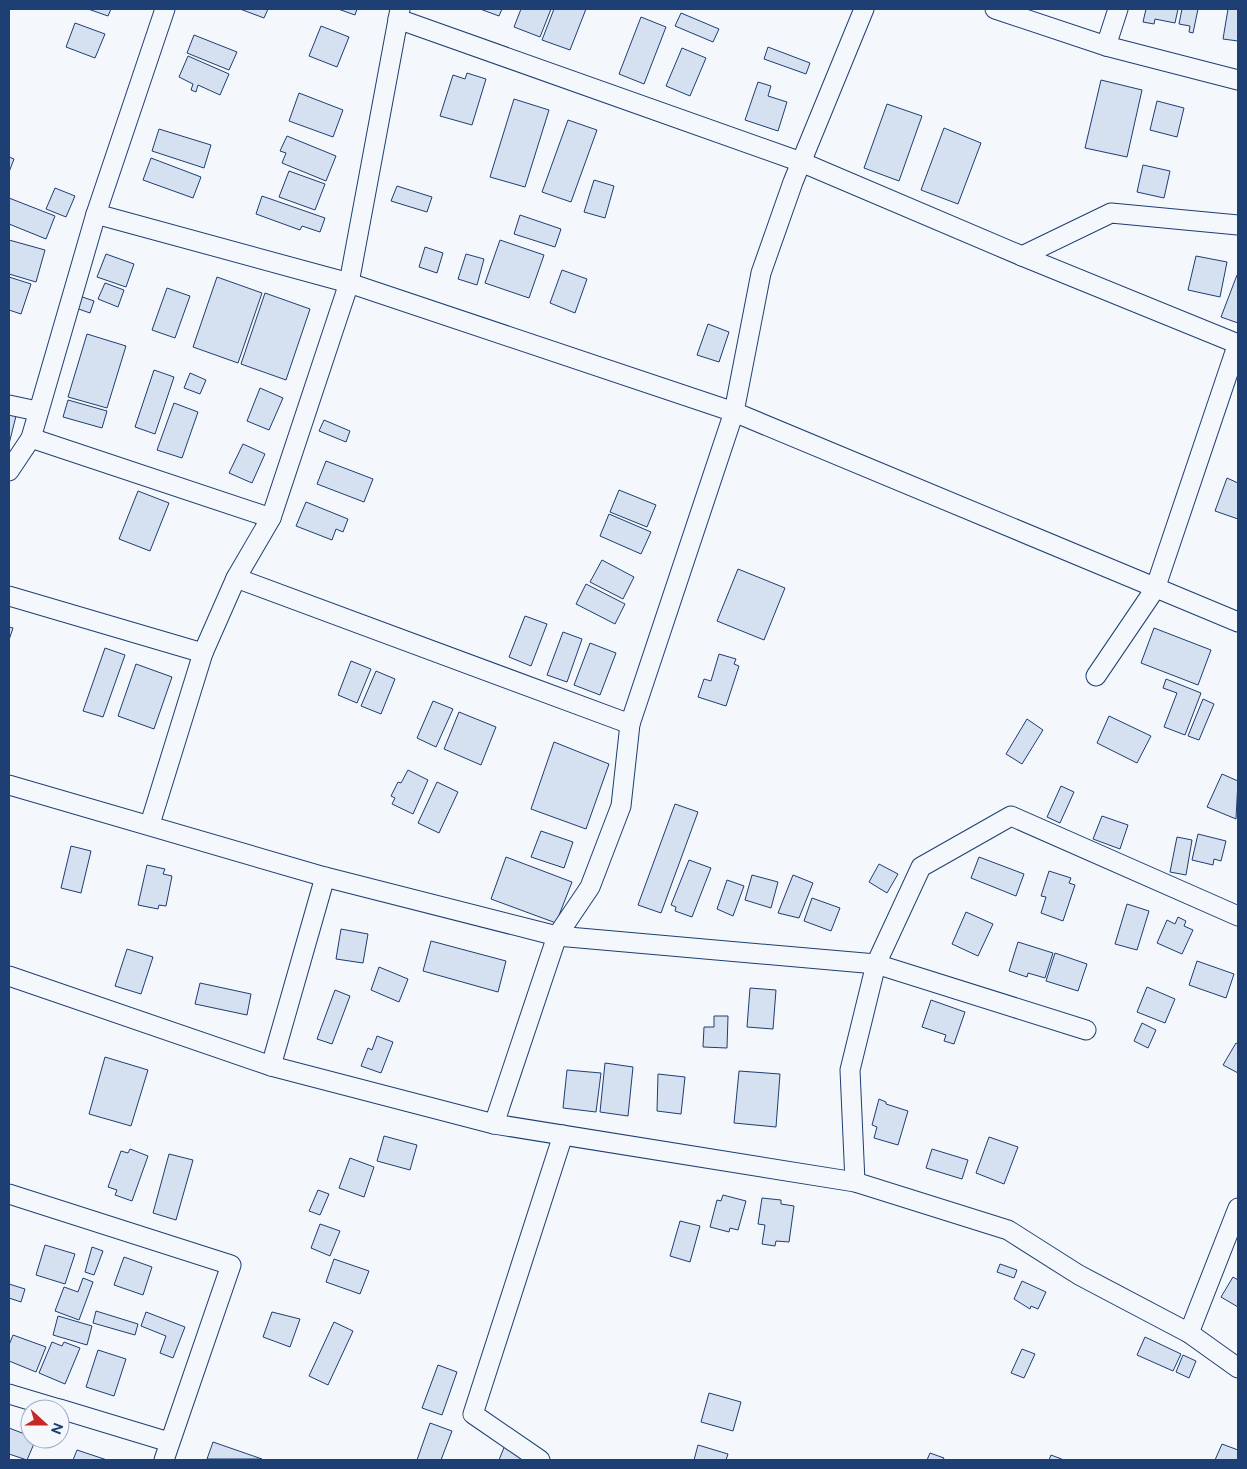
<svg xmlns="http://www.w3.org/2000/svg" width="1247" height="1469" font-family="Figtree,sans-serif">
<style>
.building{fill:#d5e0f0;stroke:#1d3f73}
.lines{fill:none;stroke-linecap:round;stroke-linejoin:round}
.street-casing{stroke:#1d3f73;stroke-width:21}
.street{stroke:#f4f7fb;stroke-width:19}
</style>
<rect width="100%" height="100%" fill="#f4f7fb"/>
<g class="building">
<path d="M88,9H111L108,16Z"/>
<path d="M240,9H268L264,18Z"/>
<path d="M338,9H357L355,15Z"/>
<path d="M480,9H502L499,16Z"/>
<path d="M521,9H551L540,37L514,27Z"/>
<path d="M554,9H586L570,50L542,40Z"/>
<path d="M1146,9H1178L1175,23L1155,19L1154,24L1143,22Z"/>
<path d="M1182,9H1198L1193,33L1189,32L1190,26L1179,24Z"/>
<path d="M1228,9H1238V41L1223,39Z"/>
<path d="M681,13L719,29L713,42L675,26Z"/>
<path d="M641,17L666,27L644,84L619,74Z"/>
<path d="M75,23L105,34L95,58L66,47Z"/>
<path d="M321,26L349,37L337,67L309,56Z"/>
<path d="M194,35L237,52L229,70L187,53Z"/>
<path d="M768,47L810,63L806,74L764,59Z"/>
<path d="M682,48L706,58L690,96L666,86Z"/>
<path d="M188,56L229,74L220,95L198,85L196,92L191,90L193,84L179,77Z"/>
<path d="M467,73L486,79L472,125L440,116L453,75L465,79Z"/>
<path d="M1101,80L1142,90L1127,157L1085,148Z"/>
<path d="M758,82L771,86L768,96L787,102L778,131L745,120Z"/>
<path d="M299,93L343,110L333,137L289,121Z"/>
<path d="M514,99L549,110L525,187L490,177Z"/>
<path d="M1157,101L1184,108L1177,137L1150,130Z"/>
<path d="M887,104L922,116L899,181L864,168Z"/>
<path d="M568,120L597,130L571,202L542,192Z"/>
<path d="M944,128L981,143L958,204L921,190Z"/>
<path d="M159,129L211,145L204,168L152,151Z"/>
<path d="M287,136L336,156L326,181L282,163L286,153L280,151Z"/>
<path d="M9,157L14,159L9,172Z"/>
<path d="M151,158L201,177L193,198L143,180Z"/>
<path d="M1143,165L1170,171L1164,198L1137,192Z"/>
<path d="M289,171L325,184L315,210L279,197Z"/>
<path d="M594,180L614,186L605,218L584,212Z"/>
<path d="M397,186L432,197L427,212L391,201Z"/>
<path d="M55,188L75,196L66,217L46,209Z"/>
<path d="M262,196L325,218L320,232L302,226L300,230L256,214Z"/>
<path d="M9,198L55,216L46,239L9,224Z"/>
<path d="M520,215L561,229L555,247L514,234Z"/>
<path d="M9,240L45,250L36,282L9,274Z"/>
<path d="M500,240L544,255L529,298L485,283Z"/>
<path d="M425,247L443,253L437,273L419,267Z"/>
<path d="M106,254L134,264L126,287L97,277Z"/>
<path d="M466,254L484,259L477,285L458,279Z"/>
<path d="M1196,256L1227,262L1220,297L1188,290Z"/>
<path d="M562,270L587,279L575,313L550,303Z"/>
<path d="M1237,275H1238V323L1221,317Z"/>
<path d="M9,277L31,284L21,314L9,310Z"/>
<path d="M217,277L262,293L238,363L193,347Z"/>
<path d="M105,283L124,290L118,307L98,299Z"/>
<path d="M167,288L190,296L175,338L152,330Z"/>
<path d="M265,293L310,309L286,380L241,364Z"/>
<path d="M74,294L94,301L90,313L70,306Z"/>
<path d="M708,324L729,332L719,362L697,355Z"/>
<path d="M87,334L126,346L107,408L68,397Z"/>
<path d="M154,370L174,377L155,434L135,427Z"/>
<path d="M190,373L206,380L200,394L184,388Z"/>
<path d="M260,388L283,398L269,430L247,421Z"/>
<path d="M68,400L107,411L102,428L63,417Z"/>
<path d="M174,403L198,412L182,458L157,450Z"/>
<path d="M9,410L17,412L9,444Z"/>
<path d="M324,420L350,431L346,442L319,431Z"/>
<path d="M243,444L265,454L252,483L229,473Z"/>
<path d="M326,461L373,479L364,502L317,484Z"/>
<path d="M1227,478L1238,483V519L1215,511Z"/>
<path d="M619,490L656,505L647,527L610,512Z"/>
<path d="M138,491L169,503L150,551L119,539Z"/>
<path d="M306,502L348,519L343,532L336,529L332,540L296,526Z"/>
<path d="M609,514L651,532L641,554L600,536Z"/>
<path d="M602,560L634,577L623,599L590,582Z"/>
<path d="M738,569L785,588L764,640L717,621Z"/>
<path d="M586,584L625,604L615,624L576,604Z"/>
<path d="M525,616L547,624L531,666L509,657Z"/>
<path d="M9,627L13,628L9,640Z"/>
<path d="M1154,628L1211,650L1198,685L1141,663Z"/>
<path d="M563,632L582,639L567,682L547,675Z"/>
<path d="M590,643L616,653L600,695L574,685Z"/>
<path d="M105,648L125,655L103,717L83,711Z"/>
<path d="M719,654L736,659L734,664L739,666L726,706L698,697L704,679L711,681Z"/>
<path d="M351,661L371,669L357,703L338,695Z"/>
<path d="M136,664L172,677L154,729L118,716Z"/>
<path d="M376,671L395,679L381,714L361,706Z"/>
<path d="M1166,679L1201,693L1185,735L1164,727L1177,693L1163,688Z"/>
<path d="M1203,699L1214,704L1199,740L1188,736Z"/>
<path d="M433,701L453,709L436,747L417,738Z"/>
<path d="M459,712L496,727L481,765L444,749Z"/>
<path d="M1109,716L1151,736L1137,763L1097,743Z"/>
<path d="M1027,719L1043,730L1022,764L1006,754Z"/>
<path d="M554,742L609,764L586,829L531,809Z"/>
<path d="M408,770L428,780L413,814L392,804L395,798L391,796L398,782L401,783Z"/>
<path d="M1222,774L1238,781L1236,819L1207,807Z"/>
<path d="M437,782L458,792L439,833L418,823Z"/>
<path d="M1061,786L1074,792L1060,823L1047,817Z"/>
<path d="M675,804L698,812L661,913L638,905Z"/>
<path d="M1102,816L1128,825L1120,849L1093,839Z"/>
<path d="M541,831L573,842L564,868L531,857Z"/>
<path d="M1198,834L1226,841L1221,861L1214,859L1213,865L1192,860Z"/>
<path d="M1177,837L1192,840L1186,875L1170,872Z"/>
<path d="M71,846L91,851L81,893L61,888Z"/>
<path d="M506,857L572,882L556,923L491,899Z"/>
<path d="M979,857L1024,874L1016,896L971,878Z"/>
<path d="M689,860L711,868L692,917L675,911L676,907L671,905Z"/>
<path d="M879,864L898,874L887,893L869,882Z"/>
<path d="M147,865L165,869L163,874L172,876L166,906L159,905L158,909L138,905Z"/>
<path d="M1049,871L1071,878L1069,883L1075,885L1063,921L1041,913L1046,897L1041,896Z"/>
<path d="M752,875L778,882L771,908L745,900Z"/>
<path d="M793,875L813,883L799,918L778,913Z"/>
<path d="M727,880L744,886L733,916L717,909Z"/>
<path d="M812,898L840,908L831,931L804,921Z"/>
<path d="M1127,904L1149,911L1137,950L1115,944Z"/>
<path d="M966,912L993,924L978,956L952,944Z"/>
<path d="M1178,917L1186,921L1184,926L1193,930L1182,954L1157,943L1167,920L1175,924Z"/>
<path d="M341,929L368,934L363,963L336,959Z"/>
<path d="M431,941L506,961L498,992L423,971Z"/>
<path d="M1018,942L1053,953L1045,978L1028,973L1027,977L1009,971Z"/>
<path d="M127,949L153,957L141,994L115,986Z"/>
<path d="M1055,953L1087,964L1078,991L1046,981Z"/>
<path d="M1197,961L1234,974L1226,998L1189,985Z"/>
<path d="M379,967L408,979L399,1002L371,990Z"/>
<path d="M200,983L251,994L247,1015L195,1004Z"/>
<path d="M1147,987L1175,999L1165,1023L1137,1012Z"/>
<path d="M750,988L776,990L773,1029L747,1027Z"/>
<path d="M335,990L350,996L332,1044L317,1039Z"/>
<path d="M931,1000L965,1012L954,1044L944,1041L946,1035L922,1027Z"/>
<path d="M714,1016H728L727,1048L703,1047L704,1027H714Z"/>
<path d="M1142,1023L1156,1030L1148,1048L1134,1041Z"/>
<path d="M377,1036L393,1042L381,1073L361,1066L368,1048L372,1050Z"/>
<path d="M1236,1043L1238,1044V1073L1223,1065Z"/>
<path d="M105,1057L148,1070L131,1126L89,1114Z"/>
<path d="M605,1063L633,1067L628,1116L600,1112Z"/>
<path d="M567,1070L601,1073L596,1112L563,1108Z"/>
<path d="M739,1071L780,1074L776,1127L734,1123Z"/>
<path d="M658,1074L685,1077L681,1114L657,1111Z"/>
<path d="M879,1099L886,1102V1104L908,1111L898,1145L874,1138L877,1127L872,1125Z"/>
<path d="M384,1136L417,1145L410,1170L377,1161Z"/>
<path d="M989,1137L1018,1147L1004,1184L976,1173Z"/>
<path d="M130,1149L148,1156L132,1201L115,1195L117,1190L108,1187L121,1151L128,1153Z"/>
<path d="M932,1149L968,1160L962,1179L926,1168Z"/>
<path d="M169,1154L193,1160L176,1220L153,1213Z"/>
<path d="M350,1158L374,1167L364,1197L339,1188Z"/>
<path d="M318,1190L329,1194L320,1215L309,1211Z"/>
<path d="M723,1195L746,1201L738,1230L730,1228L729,1232L710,1227L717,1200L721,1201Z"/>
<path d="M762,1198L781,1200V1204L794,1206L789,1242L776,1241L775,1246L762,1244L765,1225L758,1224Z"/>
<path d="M680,1221L700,1226L690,1262L670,1256Z"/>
<path d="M320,1224L340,1231L330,1256L311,1248Z"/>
<path d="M45,1245L75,1254L65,1284L36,1275Z"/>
<path d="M92,1247L103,1251L94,1275L85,1272Z"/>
<path d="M124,1257L152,1267L143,1295L114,1285Z"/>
<path d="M334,1259L369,1271L360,1294L326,1282Z"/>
<path d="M1000,1264L1017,1270L1014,1278L997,1272Z"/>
<path d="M1233,1277L1238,1280V1307L1221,1297Z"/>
<path d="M83,1278L93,1282L79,1320L55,1311L64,1287L78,1292Z"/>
<path d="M1022,1281L1046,1292L1038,1309L1031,1306L1030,1309L1014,1299Z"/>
<path d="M9,1284L25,1289L21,1302L9,1298Z"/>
<path d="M96,1311L138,1324L135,1335L93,1323Z"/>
<path d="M146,1312L185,1327L173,1358L160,1353L166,1336L141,1326Z"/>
<path d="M272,1312L300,1319L290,1347L263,1337Z"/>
<path d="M58,1316L92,1326L87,1345L53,1335Z"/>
<path d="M334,1322L353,1331L328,1385L309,1376Z"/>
<path d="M13,1335L46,1347L36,1372L9,1361V1345Z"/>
<path d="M1145,1337L1181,1354L1173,1371L1137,1355Z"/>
<path d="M52,1342L62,1346L64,1342L80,1348L65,1384L39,1373Z"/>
<path d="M1022,1349L1035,1354L1024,1378L1011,1373Z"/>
<path d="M98,1350L126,1359L114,1396L86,1387Z"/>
<path d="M1183,1355L1196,1361L1189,1378L1176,1372Z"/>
<path d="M438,1365L457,1372L442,1415L422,1408Z"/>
<path d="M709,1393L741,1402L733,1431L701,1422Z"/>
<path d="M430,1423L452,1431L441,1460H417Z"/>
<path d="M9,1428L30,1436V1439H36L27,1460L9,1454Z"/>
<path d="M213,1442L262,1459H207Z"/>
<path d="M1222,1444L1238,1450V1460H1215Z"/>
<path d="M505,1445L528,1460H499Z"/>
<path d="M698,1445L728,1454L726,1460H694Z"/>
<path d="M77,1450L107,1460H73Z"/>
<path d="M930,1453L944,1458L943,1460H927Z"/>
<path d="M1051,1455L1064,1460H1049Z"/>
</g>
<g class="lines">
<defs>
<g id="street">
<path d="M995,9L1106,46L1238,80"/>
<path d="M398,19L801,162L1022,256L1238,344"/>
<path d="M1106,46L1118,9"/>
<path d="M96,214L349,283L734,412L1238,622"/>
<path d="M1022,256L1111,213L1238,225"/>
<path d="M9,405L37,411"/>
<path d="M31,438L271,518"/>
<path d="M9,471L31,438L96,214L165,9"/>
<path d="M236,578L630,724"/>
<path d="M9,596L203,653"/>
<path d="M1096,676L1155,589L1238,343"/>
<path d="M9,785L325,877L557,936L876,964L1086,1030"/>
<path d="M150,824L203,653L236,578L271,518L349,283L400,9"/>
<path d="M9,976L271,1066L494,1124L855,1182L1008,1230L1079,1275L1189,1333L1238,1368"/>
<path d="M271,1066L325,877"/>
<path d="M494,1124L557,936L590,887L621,806L630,724L734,412L761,273L793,182L864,9"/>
<path d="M855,1182L850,1070L876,964L921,867L1011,816L1238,916"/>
<path d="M9,1194L231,1265L164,1460"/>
<path d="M1189,1333L1238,1208"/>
<path d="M9,1394L59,1409"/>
<path d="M60,1409L169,1442"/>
<path d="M540,1460L473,1414L563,1135"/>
</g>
</defs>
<use href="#street" class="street-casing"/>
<use href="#street" class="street"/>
</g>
<rect width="1247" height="1469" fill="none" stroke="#1d3f73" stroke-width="20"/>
<g transform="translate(45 1424) rotate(111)"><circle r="24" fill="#f4f7fb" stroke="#9eadc5"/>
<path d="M0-4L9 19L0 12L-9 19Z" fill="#c62828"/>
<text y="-8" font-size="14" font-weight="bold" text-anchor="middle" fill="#1d3f73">N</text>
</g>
</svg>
